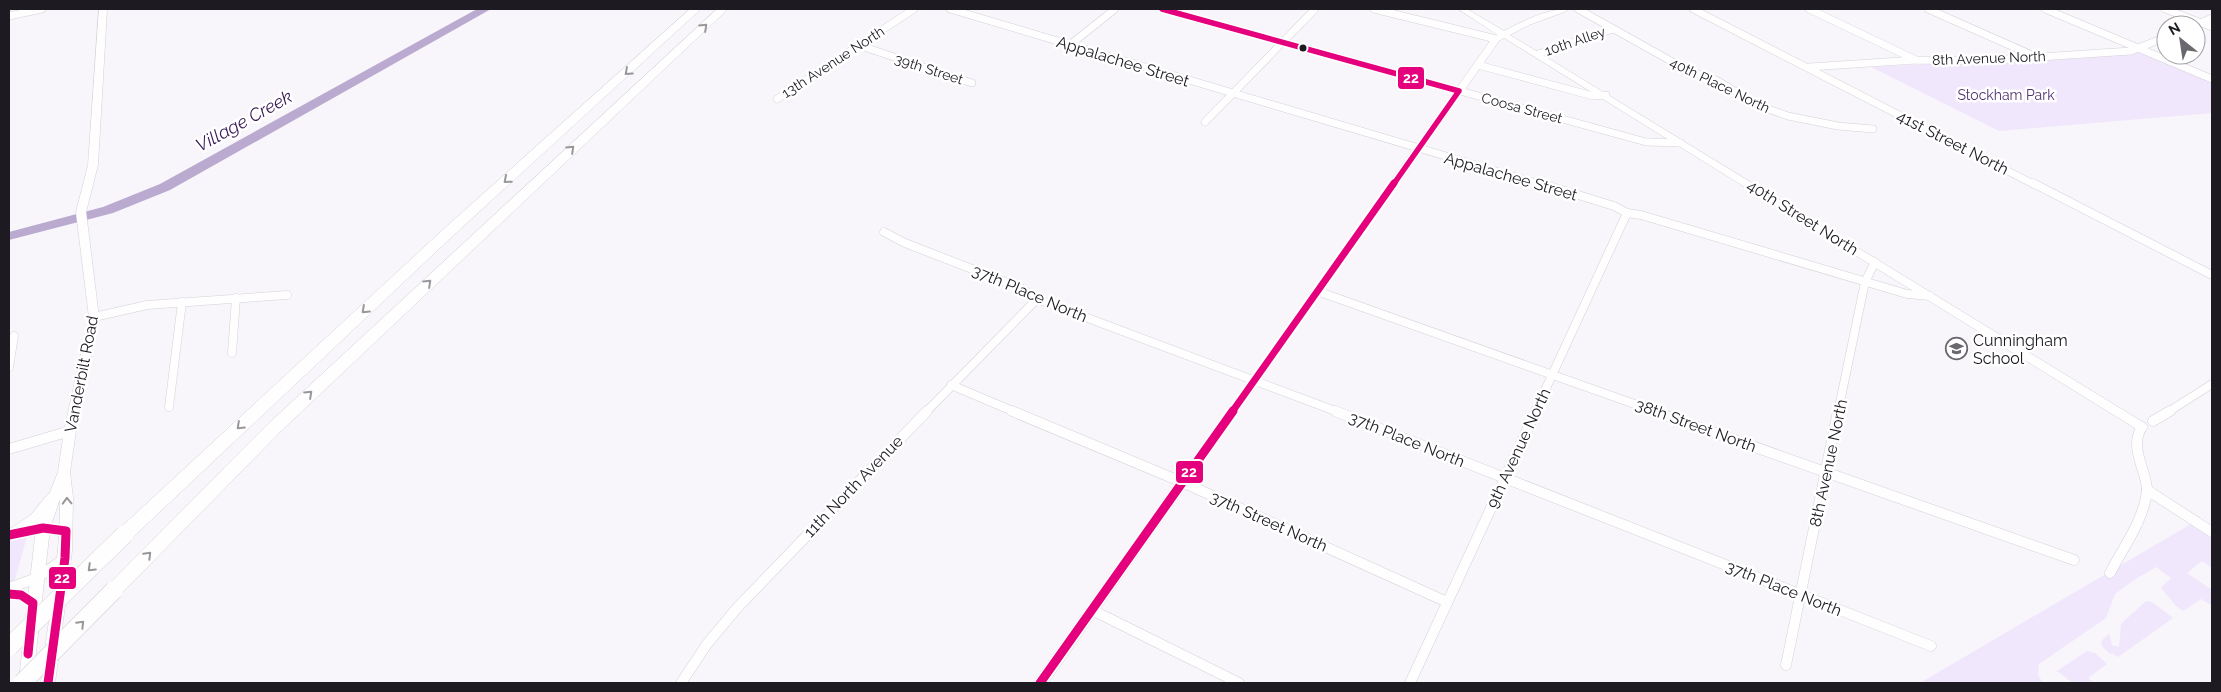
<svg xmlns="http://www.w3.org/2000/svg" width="2221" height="692" font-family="Raleway,sans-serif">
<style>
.green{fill:#f1e7fd}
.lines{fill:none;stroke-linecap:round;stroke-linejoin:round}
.river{fill:#bbaacf;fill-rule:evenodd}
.street-far2-casing{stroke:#d5d1d8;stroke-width:8}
.street-far1-casing{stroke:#d5d1d8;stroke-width:9}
.street-casing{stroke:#d5d1d8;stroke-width:11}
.secondary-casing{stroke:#d5d1d8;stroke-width:1}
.highway-casing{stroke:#d5d1d8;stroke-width:1}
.street-far2{stroke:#fefefe;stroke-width:7}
.street-far1{stroke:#fefefe;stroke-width:8}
.street{stroke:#fefefe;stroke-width:10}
.secondary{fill:#fefefe;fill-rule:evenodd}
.highway{fill:#fefefe;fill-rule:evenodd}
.highway-bridge-casing{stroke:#d5d1d8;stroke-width:19;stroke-linecap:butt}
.highway-bridge{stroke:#fefefe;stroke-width:18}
.bus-1-far2-casing{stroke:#fff;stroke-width:9}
.bus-1-far1-casing{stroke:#fff;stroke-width:11}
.bus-1-casing{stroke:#fff;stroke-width:12}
.bus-1-far2{stroke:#e5007d;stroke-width:5.5}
.bus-1-far1{stroke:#e5007d;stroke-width:7}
.bus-1{stroke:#e5007d;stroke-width:9}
.oneway{stroke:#99979b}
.bus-dot{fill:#1d1a22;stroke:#fff;stroke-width:2}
.labels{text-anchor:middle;stroke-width:5;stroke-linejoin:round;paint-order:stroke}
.far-street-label{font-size:14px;fill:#1d1a22;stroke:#fff}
.far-park-label{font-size:14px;fill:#51326f;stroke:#fff}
.street-label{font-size:16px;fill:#1d1a22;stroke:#fff}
.poi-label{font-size:16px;fill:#1d1a22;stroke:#fff;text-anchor:start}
.water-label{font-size:18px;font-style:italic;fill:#391a56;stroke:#fff}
.line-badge{stroke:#fff;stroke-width:2}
.badge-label{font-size:14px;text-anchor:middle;font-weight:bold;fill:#fff}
</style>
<rect width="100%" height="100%" fill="#f8f5fb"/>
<g class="green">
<path d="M2141,53L2212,83V113L1999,131L1871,67Z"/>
<path d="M2191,524L2212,537V568L2202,561L2187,573L2212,590V606L2201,599L2183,611L2176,606L2161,588L2171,578L2156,567L2134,580L2115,594L2106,618L2039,664L2038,675L2043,683H1920Z"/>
<path d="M27,537L14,583L9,585V540Z"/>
<path d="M2146,601L2152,602L2173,618L2118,657L2112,653L2110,654L2102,646L2101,641L2109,634L2112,645L2119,647L2121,624Z"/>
<path d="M2087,651L2095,653L2107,664L2088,678L2094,683H2073L2057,671Z"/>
</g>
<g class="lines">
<path class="river" d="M477,9H491L170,190L113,213L9,240V232L103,207L160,184Z"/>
<defs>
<g id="street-far2">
<path d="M950,9L1543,185"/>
<path d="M1162,9L1646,142L1681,143"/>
<path d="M1374,9L1496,39"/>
<path d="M1578,9L1687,70L1716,80L1760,106L1788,116L1838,126L1873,129"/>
<path d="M1693,9L2035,185"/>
<path d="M1809,9L1914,59"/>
<path d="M1928,9L2034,56"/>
<path d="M2045,9L2212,79"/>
<path d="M2165,9L2212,27"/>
<path d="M9,16L42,9"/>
<path d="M2198,24L2212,18"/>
<path d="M1071,44L1115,9"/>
<path d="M858,45L972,83"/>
<path d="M1538,54L1613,29"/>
<path d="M1478,65L1593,96L1606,95"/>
<path d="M1809,67L1916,60L1979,61L2131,51L2166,37"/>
<path d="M777,99L914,9"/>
<path d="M1205,122L1315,9"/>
</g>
<g id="street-far1">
<path d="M1539,183L1614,206L1627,213L1641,215L1907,294L1930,296"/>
<path d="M2033,183L2212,275"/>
<path d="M884,232L905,243L1021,288L1037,299L1338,412"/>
<path d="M1317,291L1657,412"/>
<path d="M94,317L147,305L287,295"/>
<path d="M232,353L236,298"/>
<path d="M9,367L14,336"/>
<path d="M951,385L1015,412"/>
<path d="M169,407L182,302"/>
<path d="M926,412L1037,299"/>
<path d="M1535,412L1627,213"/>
<path d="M1838,412L1865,282L1875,262"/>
<path d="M2168,412L2212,384"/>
</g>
<g id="street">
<path d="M1012,411L1182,482L1447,602"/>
<path d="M1335,411L1931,646"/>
<path d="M1653,411L2074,560"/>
<path d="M2153,421L2170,411"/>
<path d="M9,449L70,431"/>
<path d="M2147,490L2212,532"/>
<path d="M20,532L43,528L66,531"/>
<path d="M10,535L34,519L51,498"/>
<path d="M2110,573C2123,548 2144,520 2147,491C2148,474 2128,447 2142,427"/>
<path d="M9,588L37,578L65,558"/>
<path d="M9,594L21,595L33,603"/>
<path d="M1092,610L1239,683"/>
<path d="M1786,665L1838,411"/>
<path d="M681,683L707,644L737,608L927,411"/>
<path d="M1410,683L1536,411"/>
</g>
<g id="secondary">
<path d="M99,9H107L98,165L86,212L99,317L76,431L70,472L73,498L72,551L55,683H41C47,621 61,562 60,499L50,528L33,679L31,683H21L19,679L36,528L58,472L64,431L89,317L76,212L88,165Z"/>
<path d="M1458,9H1467L1504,31C1523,21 1546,9 1568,9L1567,11L1529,25L1510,35L2146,424L2148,427L2146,430H2138L1504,38L1499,41L1048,683H1033L1493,37L1498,35Z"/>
</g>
<g id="highway">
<path d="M690,9H701L457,232L131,539L125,541L119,539L116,534L119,529L447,226Z"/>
<path d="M717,9H728L280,432L120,595L114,598L108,595L105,590L108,585L268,424Z"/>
</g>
</defs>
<use href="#street-far2" class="street-far2-casing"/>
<use href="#street-far1" class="street-far1-casing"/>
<use href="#street" class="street-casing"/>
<use href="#secondary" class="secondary-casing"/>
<use href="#highway" class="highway-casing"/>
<use href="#street-far2" class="street-far2"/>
<use href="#street-far1" class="street-far1"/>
<use href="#street" class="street"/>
<use href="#secondary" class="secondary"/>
<use href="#highway" class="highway"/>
<defs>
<g id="highway-bridge">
<path d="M9,647L125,534"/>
<path d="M22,683L114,590"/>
</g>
</defs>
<use href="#highway-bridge" class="highway-bridge-casing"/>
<use href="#highway-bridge" class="highway-bridge"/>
<defs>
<path id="bus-1-far2" d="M1162,9L1459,91L1393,185"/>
<path id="bus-1-far1" d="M1232,412L1394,183"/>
<g id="bus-1">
<path d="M9,535L43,528L66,531L65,558L48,683"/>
<path d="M9,594L21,595L33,603L28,654"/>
<path d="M1040,683L1233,411"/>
</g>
</defs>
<use href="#bus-1-far2" class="bus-1-far2-casing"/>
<use href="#bus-1-far1" class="bus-1-far1-casing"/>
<use href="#bus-1" class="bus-1-casing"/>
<use href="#bus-1-far2" class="bus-1-far2"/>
<use href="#bus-1-far1" class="bus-1-far1"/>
<use href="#bus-1" class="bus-1"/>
</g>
<defs><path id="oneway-chevron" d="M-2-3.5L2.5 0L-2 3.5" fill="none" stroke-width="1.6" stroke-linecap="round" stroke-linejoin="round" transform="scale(1.25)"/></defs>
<g class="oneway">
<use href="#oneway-chevron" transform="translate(704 27) rotate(-43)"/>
<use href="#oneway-chevron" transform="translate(628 72) rotate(138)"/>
<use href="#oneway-chevron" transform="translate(571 149) rotate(-43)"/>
<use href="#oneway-chevron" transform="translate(507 180) rotate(139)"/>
<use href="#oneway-chevron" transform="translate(428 283) rotate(-43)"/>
<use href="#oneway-chevron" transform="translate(365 310) rotate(137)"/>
<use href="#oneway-chevron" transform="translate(309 394) rotate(-43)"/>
<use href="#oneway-chevron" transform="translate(240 426) rotate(137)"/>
<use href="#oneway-chevron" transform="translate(67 501) rotate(-92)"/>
<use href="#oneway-chevron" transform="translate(148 555) rotate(-45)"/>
<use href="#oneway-chevron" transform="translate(91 568) rotate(136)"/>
<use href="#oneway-chevron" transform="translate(81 624) rotate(-45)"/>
</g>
<defs>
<symbol id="school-ring" viewBox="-11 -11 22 22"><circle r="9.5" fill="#fff" stroke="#6a676e" stroke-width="1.5"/><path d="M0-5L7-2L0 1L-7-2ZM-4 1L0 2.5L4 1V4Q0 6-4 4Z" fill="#6a676e"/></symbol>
</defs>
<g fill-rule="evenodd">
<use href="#school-ring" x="1944" y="336" width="25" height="25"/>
</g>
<circle class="bus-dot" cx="1303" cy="48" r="4.5"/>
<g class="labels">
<g class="far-street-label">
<text transform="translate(1575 41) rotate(-19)" y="5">10th Alley</text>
<text transform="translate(1989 58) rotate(-2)" y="5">8th Avenue North</text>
<text transform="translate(833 62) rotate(-33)" y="5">13th Avenue North</text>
<text transform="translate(929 69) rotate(18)" y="5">39th Street</text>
<text transform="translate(1720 85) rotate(26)" y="5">40th Place North</text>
<text transform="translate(1522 108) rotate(15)" y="5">Coosa Street</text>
</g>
<g class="far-park-label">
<text x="2006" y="100">Stockham Park</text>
</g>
<g class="street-label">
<text transform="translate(1123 61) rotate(17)" y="6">Appalachee Street</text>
<text transform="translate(1953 142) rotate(27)" y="6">41st Street North</text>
<text transform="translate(1511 176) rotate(16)" y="6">Appalachee Street</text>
<text transform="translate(1803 217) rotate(32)" y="6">40th Street North</text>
<text transform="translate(1030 293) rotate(23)" y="6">37th Place North</text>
<text transform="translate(81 374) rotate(-79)" y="6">Vanderbilt Road</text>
<text transform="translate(1696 425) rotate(20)" y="6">38th Street North</text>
<text transform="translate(1407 439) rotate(22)" y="6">37th Place North</text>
<text transform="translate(1518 448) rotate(-65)" y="6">9th Avenue North</text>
<text transform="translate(1828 463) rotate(-78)" y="6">8th Avenue North</text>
<text transform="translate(853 486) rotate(-46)" y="6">11th North Avenue</text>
<text transform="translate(1269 521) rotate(24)" y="6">37th Street North</text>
<text transform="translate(1784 588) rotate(22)" y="6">37th Place North</text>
</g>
<g class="poi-label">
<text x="1973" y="346">Cunningham<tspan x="1973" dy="18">School</tspan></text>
</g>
<g class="water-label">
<text transform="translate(244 121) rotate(-29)" y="6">Village Creek</text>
</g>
</g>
<g class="line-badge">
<rect x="1397" y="66" width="28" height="24" rx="5" fill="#e5007d"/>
<rect x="1175" y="460" width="29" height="24" rx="5" fill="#e5007d"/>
<rect x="48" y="566" width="29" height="24" rx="5" fill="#e5007d"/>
</g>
<g class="badge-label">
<text x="1411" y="83">22</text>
<text x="1189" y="477">22</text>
<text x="62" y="583">22</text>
</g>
<rect width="2221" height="692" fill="none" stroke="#1d1a22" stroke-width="20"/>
<g transform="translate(2181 40) rotate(330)"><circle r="24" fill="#ffffff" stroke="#a5a3a7"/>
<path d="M0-4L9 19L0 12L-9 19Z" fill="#6a676e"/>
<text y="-8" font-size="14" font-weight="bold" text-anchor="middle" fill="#1d1a22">N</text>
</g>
</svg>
